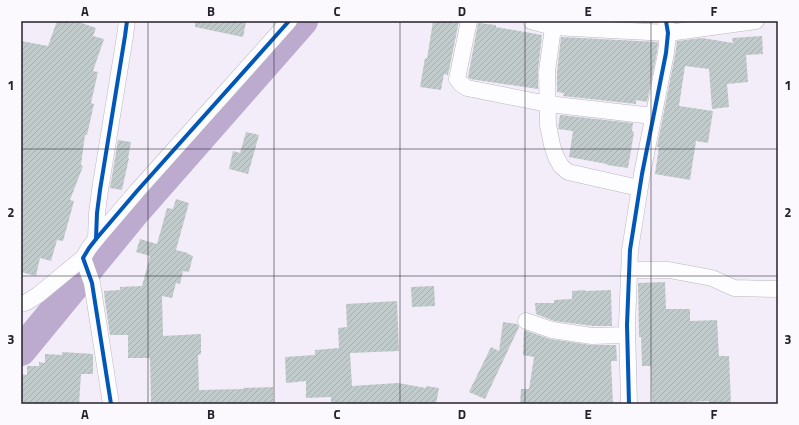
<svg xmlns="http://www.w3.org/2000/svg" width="799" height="425" font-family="'Titillium Web',sans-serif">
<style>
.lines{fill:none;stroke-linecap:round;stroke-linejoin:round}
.river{stroke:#bcaacf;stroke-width:30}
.building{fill:url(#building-hatch)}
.minor-casing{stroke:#bbb7c0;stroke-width:17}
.minor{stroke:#fdfcfe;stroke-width:16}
.cycleway-casing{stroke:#fbf9fe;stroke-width:6}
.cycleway{stroke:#0057b8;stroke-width:4}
.grid{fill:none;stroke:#26212b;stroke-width:1;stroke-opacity:0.55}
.neatline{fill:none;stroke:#26212b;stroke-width:1.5}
.grid-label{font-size:13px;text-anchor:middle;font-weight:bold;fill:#26212b}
</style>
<defs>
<pattern id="building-hatch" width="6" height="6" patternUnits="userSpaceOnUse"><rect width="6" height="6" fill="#c1cbcb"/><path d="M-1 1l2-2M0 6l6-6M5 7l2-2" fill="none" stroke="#a6aeae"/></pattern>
</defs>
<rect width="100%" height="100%" fill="#f2edf8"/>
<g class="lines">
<path class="river" d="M21,351L136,211L303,21"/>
</g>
<g class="building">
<path d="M57,21H76L96,28L93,36L104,39L93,71L98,72L91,103L94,104L87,135H85L81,165L83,166L70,200L74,201L63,241L57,240L51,261L40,258L36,276L21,272V41L48,46Z"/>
<path d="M195,21H240L246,22L243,37L195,27Z"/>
<path d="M433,21H459L448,75L444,74L441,90L420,87L425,58L427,59Z"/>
<path d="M620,21H657V23Z"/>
<path d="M478,23L496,25V27L542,35L538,70V89L470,79L468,77Z"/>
<path d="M762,36L763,54L746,55L748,82L727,84L729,107L712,109L709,69L685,66L679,106L713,111L708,143L696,141L690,180L655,174L659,147H657L675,55L677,41L702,38L733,43L732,38Z"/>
<path d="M561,37L658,42L657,52L647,102L636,100V104L563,96L564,93L557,92V72Z"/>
<path d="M560,115L633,123L632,131L634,132L628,168L607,165V164L569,157L573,131L558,129Z"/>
<path d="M246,132L259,135L248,174L229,169L233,151L240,153Z"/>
<path d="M118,140L131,142L128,158H129L122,190L110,188Z"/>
<path d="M176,199L189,203L176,250L188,253V254L193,256L189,272L183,271L180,284L176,283L172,298L162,296L163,336L201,334V354L198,355L199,390L243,389V388L273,387V404H151L150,358H128V335H110L105,301L104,291L120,290V287L142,286L150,256L136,252L140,239L157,244L167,208L173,209Z"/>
<path d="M665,282L666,309H690V321L717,320L719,356H729L731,404H709V401L652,404L651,366H642L641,337H639L638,283Z"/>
<path d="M434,286L435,306L412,307L411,287Z"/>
<path d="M585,290V291L611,290L612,326H593L554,321L536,314L535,303H554V300L572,299V291Z"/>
<path d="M397,301L399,351L350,353L352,386L398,383L426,388V386L439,388L436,404H331V397L306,398V381L286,383L285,357L315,355V350L339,348L338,328L347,327L346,304Z"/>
<path d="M503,322L517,324L519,327L485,399L469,392L491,347L499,351Z"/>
<path d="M524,330L550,339L591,345H616L617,361H611L613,404H520L521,389H529L534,357L523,355Z"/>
<path d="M62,352L93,354V374H81L79,404H21V374L27,375V366H39V362L45,363V354L62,355Z"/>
</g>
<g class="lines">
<defs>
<g id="minor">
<path d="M469,21L457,79L461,84L467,88L548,104L653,116"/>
<path d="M531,21L553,27L668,33L756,21"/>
<path d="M554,21L547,71L548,125L552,145L556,157L561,166L568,172L639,188"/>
<path d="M96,239L137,191L289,21"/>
<path d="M630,270H669L712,278L734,288L778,289"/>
<path d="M21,304L27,302L38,295L83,258"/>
<path d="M526,321L552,330L592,336L627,335"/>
<path d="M111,404L92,283L83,258L89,248L96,239L97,213L100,190L125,36L127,21"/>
<path d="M629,404L627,325L630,250L642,174L666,53L668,33L666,21"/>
</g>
</defs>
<use href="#minor" class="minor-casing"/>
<use href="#minor" class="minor"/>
<defs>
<g id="cycleway">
<path d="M96,239L137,191L289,21"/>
<path d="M111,404L92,283L83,258L89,248L96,239L97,213L100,190L125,36L127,21"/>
<path d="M629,404L627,325L630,250L642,174L666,53L668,33L666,21"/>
</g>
</defs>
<use href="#cycleway" class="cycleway-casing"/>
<use href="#cycleway" class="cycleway"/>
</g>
<path class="grid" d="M148,21V404M274,21V404M400,21V404M525,21V404M651,21V404M21,149H778M21,276H778"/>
<rect width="799" height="425" fill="none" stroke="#fbf9fe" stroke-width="44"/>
<rect x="22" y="22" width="755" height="381" class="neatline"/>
<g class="grid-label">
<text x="85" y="16">A</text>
<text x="211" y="16">B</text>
<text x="337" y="16">C</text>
<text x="462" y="16">D</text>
<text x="588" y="16">E</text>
<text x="714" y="16">F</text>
<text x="11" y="90">1</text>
<text x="788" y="90">1</text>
<text x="11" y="217">2</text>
<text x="788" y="217">2</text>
<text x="11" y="344">3</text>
<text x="788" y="344">3</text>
<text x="85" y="419">A</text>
<text x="211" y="419">B</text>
<text x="337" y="419">C</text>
<text x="462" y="419">D</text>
<text x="588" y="419">E</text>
<text x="714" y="419">F</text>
</g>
</svg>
